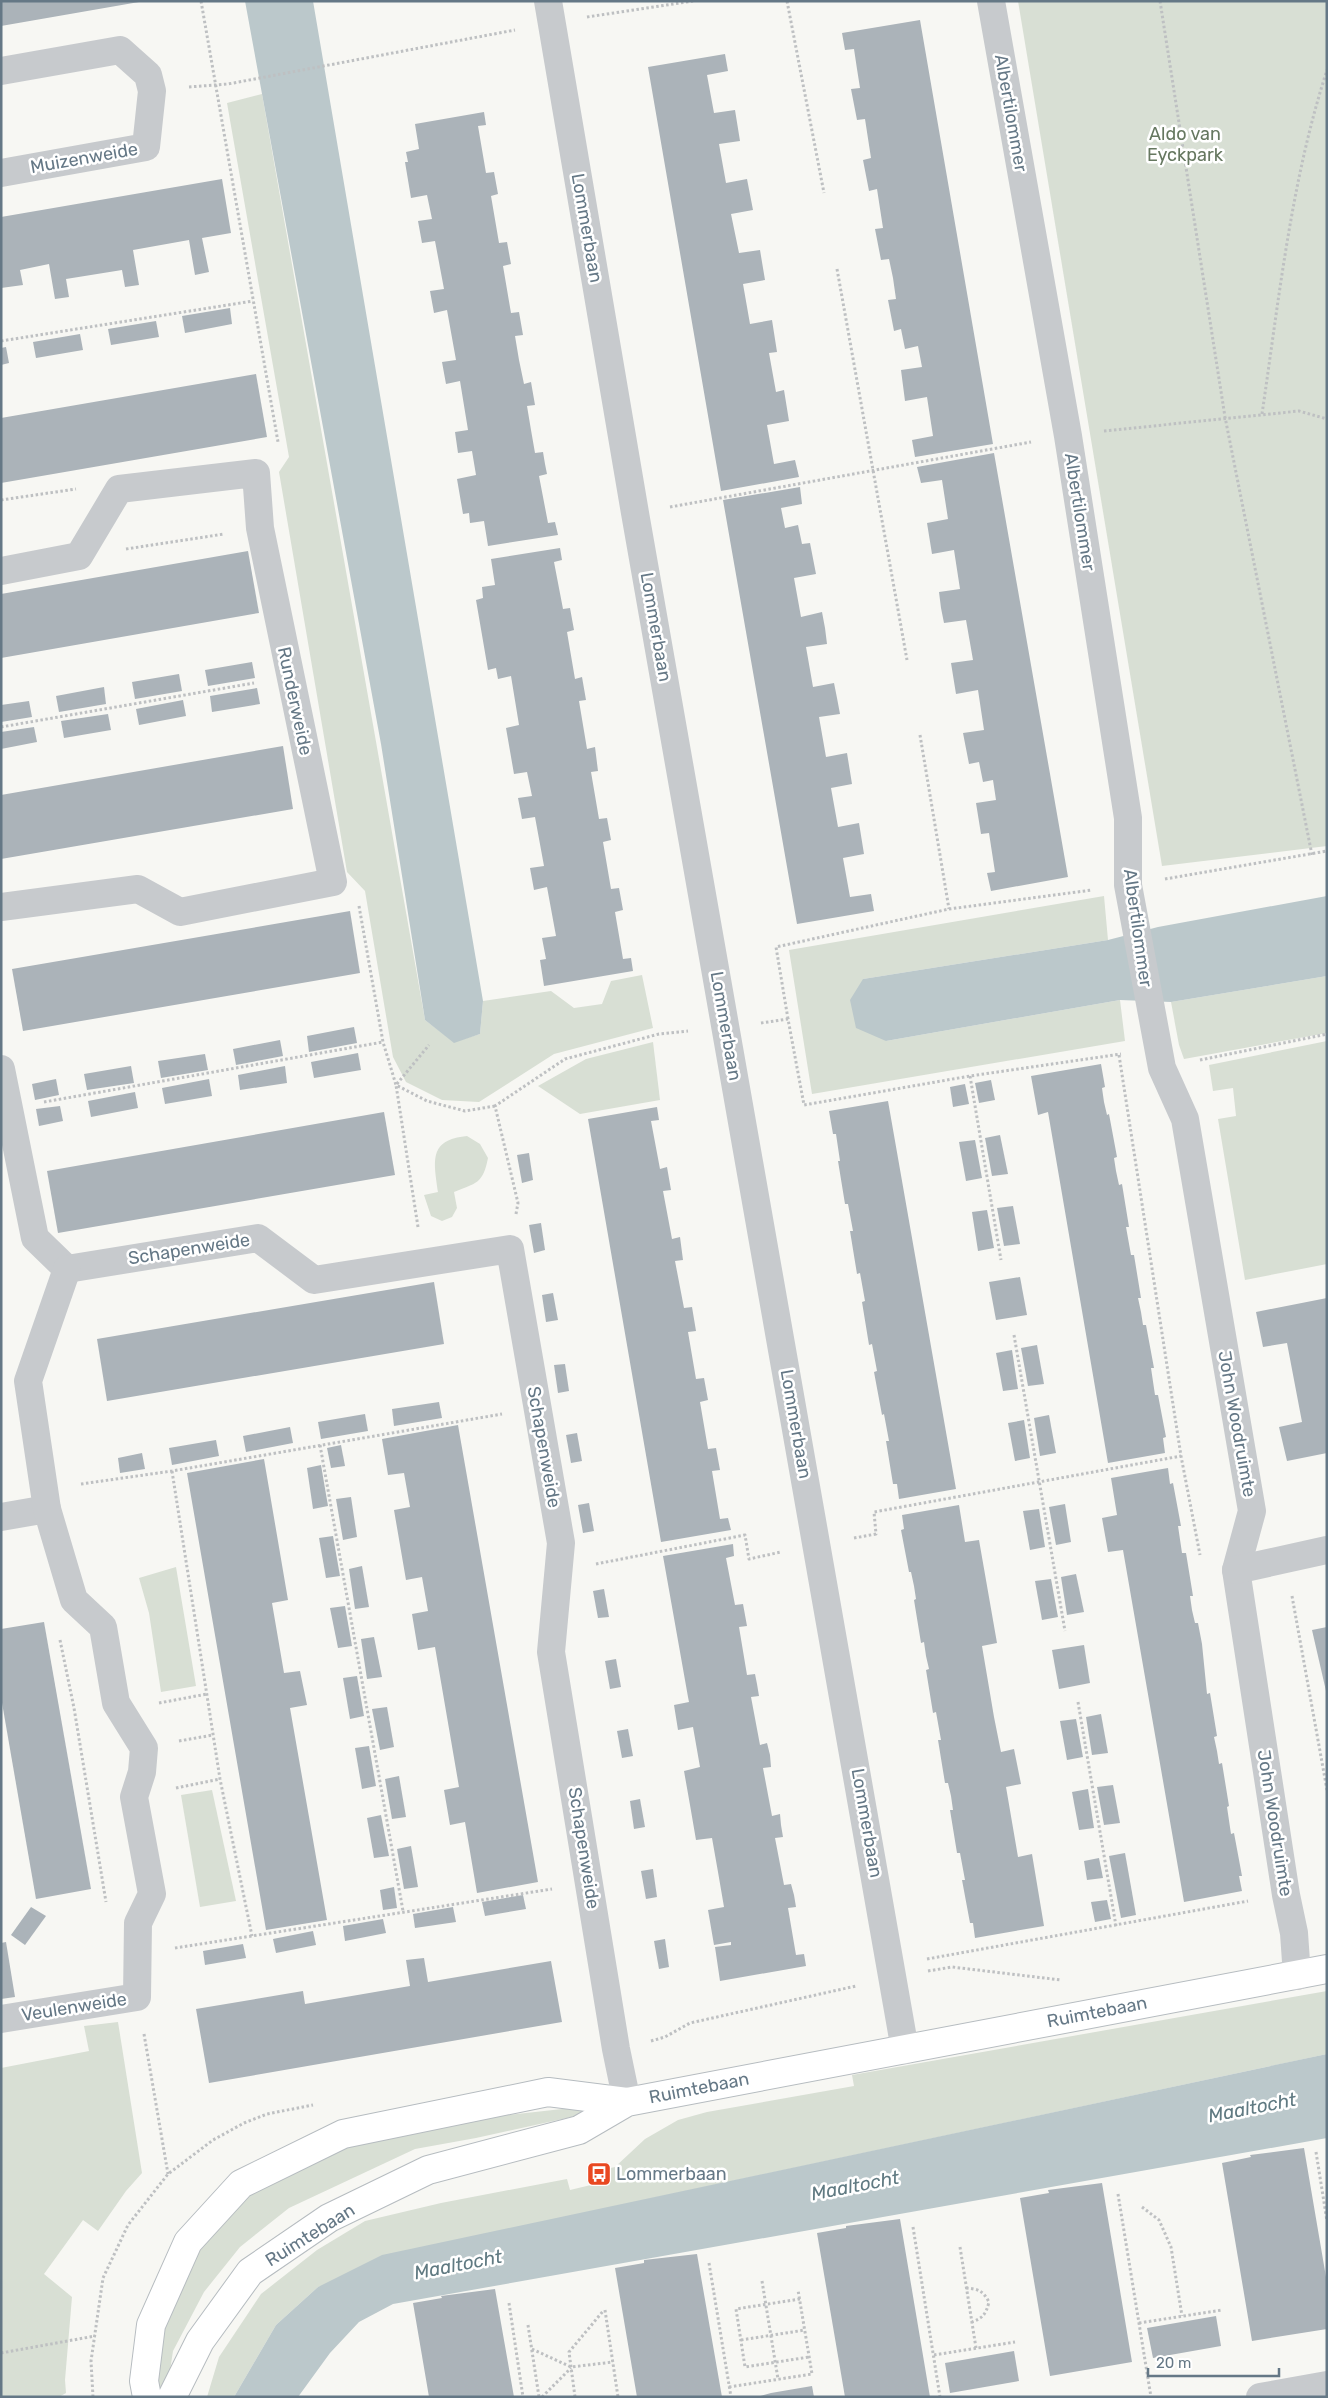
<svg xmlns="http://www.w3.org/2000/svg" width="1328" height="2398" font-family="Rubik,sans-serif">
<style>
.green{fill:#d8dfd4}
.water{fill:#bbc8cb}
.building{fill:#abb3b9}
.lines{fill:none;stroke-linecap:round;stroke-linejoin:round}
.secondary-casing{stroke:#b6bcc0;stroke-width:30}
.path{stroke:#bec0c2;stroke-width:3;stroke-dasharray:2.5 2.5;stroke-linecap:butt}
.street{stroke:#c7cacd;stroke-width:28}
.secondary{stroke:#fff;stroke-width:28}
.labels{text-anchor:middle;stroke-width:5;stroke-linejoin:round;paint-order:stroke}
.street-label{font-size:18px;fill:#657886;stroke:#fff}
.park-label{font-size:18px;fill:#667860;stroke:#fff}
.poi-label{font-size:18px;fill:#657886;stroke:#fff;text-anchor:start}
.water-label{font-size:19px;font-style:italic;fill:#607a82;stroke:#fff}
</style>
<rect width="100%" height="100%" fill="#f7f7f3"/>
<g class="green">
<path d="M1018,1H1327V846L1162,866Z"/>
<path d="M262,94L425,1020L454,1042L480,1034L483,1001L551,991L574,1008L602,1004L611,981L642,975L653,1028L554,1054L479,1102L442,1100L406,1082L393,1057L365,891L347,872L279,472L289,457L227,103Z"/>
<path d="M1104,896L1108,940L863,979L886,1041L1120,1000L1125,1041L812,1094L789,950Z"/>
<path d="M1327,976V1033L1184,1059L1179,1045L1171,1002Z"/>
<path d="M1327,1041V1264L1245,1280L1218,1119L1236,1116L1233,1088L1213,1091L1209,1065Z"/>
<path d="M653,1042L660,1100L580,1114L538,1086L586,1059Z"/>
<path d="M467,1136L480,1144L488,1158C483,1184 476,1183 454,1192L457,1208L452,1217L442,1221L431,1216L424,1195L438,1192C434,1161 428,1140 467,1136Z"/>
<path d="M176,1567L196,1686L161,1692L149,1613L139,1578Z"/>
<path d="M212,1790L236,1901L200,1907L181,1795Z"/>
<path d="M1327,1991V2054L616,2206L318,2287L276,2325L234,2397H207L219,2357L261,2294L317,2250L365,2221L441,2203L567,2179L570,2190L595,2184L592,2172L615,2167L645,2139L678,2120L707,2112L854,2086L852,2075Z"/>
<path d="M118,2022L142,2173L126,2191L98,2231L83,2220L44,2274L72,2297L65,2380L66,2393L59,2397H1V2068L89,2051L84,2026Z"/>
<path d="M580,2107L583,2110L576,2116L476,2138L415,2149L289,2208L240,2247L204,2292L173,2351L166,2397H157V2348L176,2290L194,2256L223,2219L257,2189L340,2145L482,2118Z"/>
</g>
<g class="water">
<path d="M245,1H313L483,1001L480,1034L454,1043L425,1020L381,744Z"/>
<path d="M1327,896V976L1171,1002L1120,1000L886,1041L856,1028L850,1000L863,979L1108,940L1158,927Z"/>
<path d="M1327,2054V2138L393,2304L359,2322L330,2353L298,2397H234L276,2325L318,2287L382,2255Z"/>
</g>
<g class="building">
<path d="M1,1H139V2L1,26Z"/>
<path d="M920,20L993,444L915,457L912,440L933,436L927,397L905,401L901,370L922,367L918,346L905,349L901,329L894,331L888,300L896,299L893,278L889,259L881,260L875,229L883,228L877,189L869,191L863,160L871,158L865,119L857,120L851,89L860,88L857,69L854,49L845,50L842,33Z"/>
<path d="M725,54L728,71L707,75L714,113L735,110L740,141L719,144L726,183L747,179L753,210L731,214L739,253L760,250L765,280L743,284L750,324L772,320L777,352L769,353L776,392L784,390L789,421L767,425L774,464L795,460L799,477L721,491L648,67Z"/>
<path d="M484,112L486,125L478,126L486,173L494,172L498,194L491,196L499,243L507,242L511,264L503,266L511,313L519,312L523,335L515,336L519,360L524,384L531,382L535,405L527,406L531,430L535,453L543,452L545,464L547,474L539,476L548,523L555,522L558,535L488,546L484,521L470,523L469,513L463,514L457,479L476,475L472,451L458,453L455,432L468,430L460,381L446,384L442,362L456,360L447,310L434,313L430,291L444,289L435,241L422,243L418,221L432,219L427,195L411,198L405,162H408L406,152L419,149L415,124Z"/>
<path d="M222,179L231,233L202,238L209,272L195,275L189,240L133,250L139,285L125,287L122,270L66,279L69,297L55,299L49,264L20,270L23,285L1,288V217Z"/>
<path d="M230,308L232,324L185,333L182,316Z"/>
<path d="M156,321L159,337L111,345L108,329Z"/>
<path d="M80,334L83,350L36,358L33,342Z"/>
<path d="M6,347L9,363L1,365V348Z"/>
<path d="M256,374L267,437L1,483V418Z"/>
<path d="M994,453L1068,877L991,891L987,873L995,872L989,833L981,834L976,803L996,800L993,780L983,782L979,762L969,764L963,733L984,730L978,690L956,694L951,663L973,660L966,620L944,623L941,608L939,592L960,589L954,550L932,554L927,523L948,519L942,480L921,483L917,467Z"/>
<path d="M800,487L802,504L781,508L785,528L798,525L802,544L810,543L816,574L794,578L801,617L822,612L825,628L827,644L806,647L813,687L834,683L837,698L840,714L819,717L826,757L847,753L852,784L831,788L838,827L859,823L864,854L843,858L850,897L871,894L874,911L797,924L723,500Z"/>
<path d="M560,548L562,560L554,562L563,609L570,608L574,630L567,632L575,679L582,677L586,700L579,701L587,749L595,747L598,771L591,772L599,819L607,818L611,840L603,842L611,889L619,888L623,910L615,912L623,959L631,958L633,971L544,986L540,960L546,959L542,938L556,936L547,887L534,890L530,868L544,866L535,817L522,819L518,798L532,796L527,772L514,774L506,728L519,725L511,676L498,679L496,668L488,670L476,600L483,598L482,587L495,585L491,559Z"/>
<path d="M248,551L259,613L1,658V594Z"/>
<path d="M252,662L255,678L208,686L205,670Z"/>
<path d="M179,674L182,691L135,699L132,682Z"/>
<path d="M104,687L106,704L59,712L56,696Z"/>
<path d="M257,688L260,704L212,712L210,696Z"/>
<path d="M183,700L186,716L139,725L136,709Z"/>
<path d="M29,701L32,717L1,722V705Z"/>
<path d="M108,714L111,730L64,738L61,721Z"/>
<path d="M34,727L37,742L1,749V732Z"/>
<path d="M283,746L293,809L1,859V795Z"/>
<path d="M350,911L360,973L23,1031L12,969Z"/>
<path d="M354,1027L357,1043L309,1052L307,1036Z"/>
<path d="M280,1040L283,1056L236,1065L233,1049Z"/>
<path d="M358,1053L361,1070L314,1078L311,1062Z"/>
<path d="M205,1054L208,1070L161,1078L158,1061Z"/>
<path d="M1101,1064L1105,1087L1102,1088L1104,1102L1107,1115L1109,1114L1117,1157L1114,1158L1116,1171L1119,1185L1122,1184L1129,1227H1126L1131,1255H1134L1141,1298H1138L1141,1312L1143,1325H1146L1154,1368H1151L1155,1395H1158L1166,1437L1163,1438L1165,1453L1108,1463L1048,1112L1038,1115L1031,1076Z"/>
<path d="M131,1066L134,1083L87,1090L84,1074Z"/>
<path d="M285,1066L287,1083L240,1090L238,1075Z"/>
<path d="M56,1079L59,1095L35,1100L32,1084Z"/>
<path d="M209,1079L212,1096L165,1104L162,1088Z"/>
<path d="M991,1080L995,1100L979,1103L975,1083Z"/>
<path d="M965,1084L969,1104L953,1107L950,1087Z"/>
<path d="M135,1092L138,1108L91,1117L88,1101Z"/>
<path d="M888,1101L956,1489L899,1499L897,1484H893L886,1441H889L884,1414L882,1415L874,1372L877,1371L872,1344L869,1345L862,1302L865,1301L860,1273L857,1274L850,1231H853L848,1204H845L838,1161H840L836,1134H833L829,1111Z"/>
<path d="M60,1106L63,1121L39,1126L36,1109Z"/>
<path d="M657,1107L659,1120L651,1121L660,1169L667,1167L671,1190L663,1191L672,1239L680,1237L683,1260L675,1261L684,1308L692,1307L696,1331L688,1332L696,1379L704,1378L708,1400L700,1402L708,1449L716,1448L720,1470L712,1471L720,1519L728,1518L731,1530L661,1542L588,1119Z"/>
<path d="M384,1112L395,1175L58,1233L47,1171Z"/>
<path d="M1000,1135L1008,1174L992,1176L985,1138Z"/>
<path d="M975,1140L982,1178L966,1181L959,1142Z"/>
<path d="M529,1153L533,1180L522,1183L517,1155Z"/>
<path d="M1013,1206L1020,1244L1004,1246L997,1208Z"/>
<path d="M987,1210L994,1248L978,1251L972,1212Z"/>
<path d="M541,1223L545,1250L534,1253L529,1225Z"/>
<path d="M1020,1277L1027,1315L996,1320L989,1282Z"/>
<path d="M434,1282L444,1344L107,1401L97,1339Z"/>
<path d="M553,1293L558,1320L546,1322L542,1295Z"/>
<path d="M1327,1298V1453L1287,1461L1279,1427L1302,1422L1287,1343L1263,1347L1256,1312Z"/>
<path d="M1037,1345L1044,1384L1028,1386L1021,1348Z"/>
<path d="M1012,1350L1018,1389L1003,1391L996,1353Z"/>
<path d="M565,1364L569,1391L558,1393L554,1365Z"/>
<path d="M439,1402L442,1418L394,1426L392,1409Z"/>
<path d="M365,1414L368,1431L321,1439L318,1422Z"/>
<path d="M1049,1415L1056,1453L1040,1456L1034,1418Z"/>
<path d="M1024,1420L1030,1458L1015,1461L1008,1423Z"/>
<path d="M458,1425L538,1882L477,1893L465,1822L450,1825L444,1790L459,1787L435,1647L418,1650L412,1614L428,1611L422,1577L406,1580L394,1510L410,1507L404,1473L388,1475L382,1439Z"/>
<path d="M290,1427L293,1443L246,1452L243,1436Z"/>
<path d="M577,1433L582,1461L571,1463L566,1435Z"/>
<path d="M216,1440L219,1456L172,1465L169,1448Z"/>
<path d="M341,1445L345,1466L331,1468L327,1448Z"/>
<path d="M142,1453L145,1469L120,1473L118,1458Z"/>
<path d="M264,1459L288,1600L272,1603L284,1673L300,1671L307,1705L290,1708L327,1920L266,1930L187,1473Z"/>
<path d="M321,1465L328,1506L313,1509L307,1468Z"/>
<path d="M1168,1468L1170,1484L1173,1483L1181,1526H1178L1182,1553H1186L1193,1596H1190L1192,1610L1195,1623H1198L1202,1644L1207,1694L1210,1693L1217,1736L1214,1737L1217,1751L1219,1764L1222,1763L1229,1806L1227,1807L1231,1834L1234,1833L1242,1876H1239L1242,1891L1184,1902L1123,1550L1108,1552L1102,1518L1117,1515L1111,1478Z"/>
<path d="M351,1497L357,1537L343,1540L336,1499Z"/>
<path d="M589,1503L594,1531L583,1533L578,1505Z"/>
<path d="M1065,1504L1071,1542L1056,1545L1049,1507Z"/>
<path d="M959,1505L965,1542L979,1540L997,1643L982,1646L994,1717L1001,1752L1014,1749L1021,1784L1006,1787L1018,1857L1032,1854L1044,1926L975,1938L973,1923H970L962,1880H965L960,1853H957L950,1810H953L951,1796L948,1783H945L938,1740H941L936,1712L933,1713L926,1670L929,1669L926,1656L924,1642L921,1643L914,1600L916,1599L914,1586L911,1572H909L901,1530L904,1529L902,1515Z"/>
<path d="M1039,1509L1045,1547L1030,1550L1023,1511Z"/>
<path d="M333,1536L340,1576L326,1578L319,1538Z"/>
<path d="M733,1544L734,1556L726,1558L735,1605L743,1604L747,1626L739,1627L747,1675L755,1674L757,1684L759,1696L751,1697L760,1745L767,1743L770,1755L771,1767L763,1768L772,1816L780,1814L781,1825L783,1837L775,1838L784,1885L791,1884L794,1895L796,1907L788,1908L796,1955L804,1954L806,1966L720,1981L715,1947L731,1945V1942L714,1945L708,1910L724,1907L718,1872L712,1838L696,1840L690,1805L684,1771L700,1767L693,1727L678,1730L674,1705L689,1702L688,1697L663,1556Z"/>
<path d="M362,1566L369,1607L355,1609L349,1569Z"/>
<path d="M1076,1574L1084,1612L1067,1615L1061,1577Z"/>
<path d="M1051,1579L1058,1617L1042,1620L1035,1581Z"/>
<path d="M604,1589L609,1617L598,1618L593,1591Z"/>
<path d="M345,1606L352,1646L338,1648L330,1608Z"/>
<path d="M44,1622L91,1889L36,1899L1,1697V1629Z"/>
<path d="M1327,1627V1691H1326L1312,1630Z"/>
<path d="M374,1637L382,1677L367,1679L361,1639Z"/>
<path d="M1084,1645L1090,1683L1059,1689L1052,1650Z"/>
<path d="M616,1659L621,1687L610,1689L605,1661Z"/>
<path d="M357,1676L364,1716L350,1719L343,1678Z"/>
<path d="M387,1707L394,1747L380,1750L372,1709Z"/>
<path d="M1101,1714L1108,1753L1092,1755L1086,1717Z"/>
<path d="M1076,1719L1083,1757L1067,1760L1060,1721Z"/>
<path d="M628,1729L633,1756L622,1758L617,1731Z"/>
<path d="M369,1746L376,1786L362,1789L355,1748Z"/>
<path d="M399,1776L406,1817L392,1819L385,1779Z"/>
<path d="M1113,1785L1120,1823L1104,1825L1097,1787Z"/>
<path d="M1088,1789L1094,1828L1079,1830L1072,1792Z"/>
<path d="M640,1799L645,1827L634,1829L630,1801Z"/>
<path d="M381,1815L389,1856L374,1858L367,1818Z"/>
<path d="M411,1846L418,1887L404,1889L397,1849Z"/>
<path d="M1125,1853L1136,1915L1121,1918L1109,1856Z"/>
<path d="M1099,1858L1103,1878L1087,1880L1084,1861Z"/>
<path d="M653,1869L657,1897L646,1899L641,1871Z"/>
<path d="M394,1887L397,1908L383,1910L380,1890Z"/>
<path d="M523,1895L526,1909L485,1916L482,1902Z"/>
<path d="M1107,1900L1111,1919L1095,1922L1091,1902Z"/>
<path d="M31,1907L46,1916L25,1945L11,1935Z"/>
<path d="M453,1907L456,1922L415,1928L413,1914Z"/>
<path d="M383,1919L386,1933L345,1941L343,1926Z"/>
<path d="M313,1931L316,1945L276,1953L273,1939Z"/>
<path d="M665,1939L669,1967L659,1969L654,1941Z"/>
<path d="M6,1942L15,1997L1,1999V1943Z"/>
<path d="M243,1944L246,1958L205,1965L203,1951Z"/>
<path d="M424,1958L428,1982L551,1961L562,2022L209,2083L196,2009L303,1991L305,2004L410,1986L406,1960Z"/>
<path d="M1304,2148L1327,2283V2329L1252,2341L1222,2163L1251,2157L1250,2155Z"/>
<path d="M1102,2183L1132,2362L1050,2376L1020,2198L1049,2193L1048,2190Z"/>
<path d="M900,2219L930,2397H845L817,2233L846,2228V2226Z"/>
<path d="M697,2254L722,2397H637L615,2268L644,2263V2260Z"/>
<path d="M495,2289L514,2397H429L413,2303L442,2298L441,2296Z"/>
<path d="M1216,2316L1221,2346L1153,2358L1147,2328Z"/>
<path d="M1014,2351L1019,2381L950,2393L945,2363Z"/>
<path d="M812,2386L814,2397H757L771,2393Z"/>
</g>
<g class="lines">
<defs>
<g id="secondary">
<path d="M147,2397L144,2381L151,2325L188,2242L241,2184L343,2134L548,2092L627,2102"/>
<path d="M172,2397L200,2341L250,2272L329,2218L428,2170L579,2130L627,2102L1327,1969"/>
</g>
</defs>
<use href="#secondary" class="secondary-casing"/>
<g class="path">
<path d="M201,1L278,442"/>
<path d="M787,1L824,193"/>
<path d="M1160,1L1225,417L1312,855"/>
<path d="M587,17L693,1"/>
<path d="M189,87L228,84L515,30"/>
<path d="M837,269L907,660"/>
<path d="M1,341L253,301"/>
<path d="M1262,414C1279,299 1291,181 1327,70"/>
<path d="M1104,431L1299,411L1327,419"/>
<path d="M1,500L76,489"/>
<path d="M670,507L1031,442"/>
<path d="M126,549L224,534"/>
<path d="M1,727L254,683"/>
<path d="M920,735L949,909"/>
<path d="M1165,879L1327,851"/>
<path d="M359,906L383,1042L396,1085L427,1101L465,1111L495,1106"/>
<path d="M788,1019L776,947L949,909L1092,890"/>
<path d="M761,1023L788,1019L804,1105L970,1076L1121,1054"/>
<path d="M1119,1055L1181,1456L1200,1555"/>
<path d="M1200,1060L1327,1034"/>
<path d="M970,1076L1001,1260"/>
<path d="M44,1102L383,1042"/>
<path d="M516,1214L518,1203L495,1106L565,1059L659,1034L688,1031"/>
<path d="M418,1227L396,1085L429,1045"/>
<path d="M1014,1335L1065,1631"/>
<path d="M320,1445L403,1911"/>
<path d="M172,1471L220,1779L252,1936"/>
<path d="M81,1484L172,1471L502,1414"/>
<path d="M854,1538L876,1534L874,1512L1181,1456"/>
<path d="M596,1564L745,1535L749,1559L781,1552"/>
<path d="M1292,1596L1327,1790"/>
<path d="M60,1640L74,1708L106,1902"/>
<path d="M1078,1702L1116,1926"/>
<path d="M159,1703L207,1694"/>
<path d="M179,1741L213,1735"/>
<path d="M176,1788L220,1779"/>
<path d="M175,1948L552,1889"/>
<path d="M927,1959L1248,1901"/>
<path d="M928,1971L952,1967L1061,1980"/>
<path d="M144,2034L168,2174"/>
<path d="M651,2041L665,2037L690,2023L856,1986"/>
<path d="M1316,2152L1327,2221"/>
<path d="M1118,2194L1151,2397"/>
<path d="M1142,2207L1159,2220L1171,2247L1182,2316"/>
<path d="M913,2227L940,2397"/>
<path d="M960,2247L976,2348"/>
<path d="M709,2263L731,2397"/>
<path d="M762,2281L778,2379"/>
<path d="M966,2288C979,2289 983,2291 989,2302C986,2314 983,2318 972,2322"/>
<path d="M800,2299L736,2309L745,2367L809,2357"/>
<path d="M509,2303L523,2397"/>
<path d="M605,2310L618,2397"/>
<path d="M1139,2323L1222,2310"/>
<path d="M528,2325L539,2397"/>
<path d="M741,2340L805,2330"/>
<path d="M532,2349L571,2367L613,2362"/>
<path d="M1,2353L95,2336"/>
<path d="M934,2355L1015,2342"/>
<path d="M729,2387L812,2374L798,2290"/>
<path d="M93,2397L91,2361L103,2278L128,2225L168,2174L213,2140L244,2123L267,2114L313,2105"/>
<path d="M542,2397L571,2368"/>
<path d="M575,2397L569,2352L604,2310"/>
</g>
<g class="street">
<path d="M548,1L635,513L905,2050"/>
<path d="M991,1L1068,436L1128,818V885L1162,1068L1185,1119L1252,1511L1236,1570L1286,1895L1294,1933L1297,1976"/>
<path d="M1,71L120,50L148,75L152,91L146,147L1,173"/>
<path d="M1,571L79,556L119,489L256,473L260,528L333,882L180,912L138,889L1,907"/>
<path d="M1,1069L35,1238L67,1269"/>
<path d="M67,1269L258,1238L314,1280L510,1249L561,1543L551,1652L616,2049L627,2102"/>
<path d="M1,1517L47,1509"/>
<path d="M1236,1570L1327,1550"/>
<path d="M1,2019L137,1997L138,1923L152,1894L134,1797L142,1772L144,1748L116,1703L103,1627L74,1600L47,1509L28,1381L67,1269"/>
<path d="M1260,2397L1327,2385"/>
</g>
<use href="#secondary" class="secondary"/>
</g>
<defs>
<symbol id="bus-square" viewBox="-11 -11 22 22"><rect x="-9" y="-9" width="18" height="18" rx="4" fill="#e94821" stroke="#fff"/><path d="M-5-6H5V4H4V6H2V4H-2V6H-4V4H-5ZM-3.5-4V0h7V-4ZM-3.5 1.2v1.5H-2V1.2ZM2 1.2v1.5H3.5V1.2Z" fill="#fff"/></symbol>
</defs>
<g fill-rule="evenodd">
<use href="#bus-square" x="585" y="2160" width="28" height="28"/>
</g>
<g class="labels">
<g class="street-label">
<text transform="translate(1011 113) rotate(80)" y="6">Albertilommer</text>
<text transform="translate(84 158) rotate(-10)" y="6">Muizenweide</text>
<text transform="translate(587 228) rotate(80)" y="6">Lommerbaan</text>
<text transform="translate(1080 512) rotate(81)" y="6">Albertilommer</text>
<text transform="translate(656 627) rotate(80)" y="6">Lommerbaan</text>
<text transform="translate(295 701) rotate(78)" y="6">Runderweide</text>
<text transform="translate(1138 928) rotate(82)" y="6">Albertilommer</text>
<text transform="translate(726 1026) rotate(80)" y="6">Lommerbaan</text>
<text transform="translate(189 1249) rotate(-9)" y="6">Schapenweide</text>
<text transform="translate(796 1424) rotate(80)" y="6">Lommerbaan</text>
<text transform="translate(1237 1424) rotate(80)" y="6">John Woodruimte</text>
<text transform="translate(544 1447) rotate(80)" y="6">Schapenweide</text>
<text transform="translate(867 1823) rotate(80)" y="6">Lommerbaan</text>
<text transform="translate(1275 1823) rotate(81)" y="6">John Woodruimte</text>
<text transform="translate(584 1848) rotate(81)" y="6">Schapenweide</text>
<text transform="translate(74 2007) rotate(-9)" y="6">Veulenweide</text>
<text transform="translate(1097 2012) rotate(-11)" y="6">Ruimtebaan</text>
<text transform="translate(699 2088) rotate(-11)" y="6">Ruimtebaan</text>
<text transform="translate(310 2235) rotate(-32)" y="6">Ruimtebaan</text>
</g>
<g class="park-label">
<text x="1185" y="140">Aldo van<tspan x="1185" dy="21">Eyckpark</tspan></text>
</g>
<g class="poi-label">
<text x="616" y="2180">Lommerbaan</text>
</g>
<g class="water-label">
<text transform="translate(1252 2107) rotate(-11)" y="7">Maaltocht</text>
<text transform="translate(855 2185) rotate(-11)" y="7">Maaltocht</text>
<text transform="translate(458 2264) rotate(-11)" y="7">Maaltocht</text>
</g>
</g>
<rect width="1328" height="2398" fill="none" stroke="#657886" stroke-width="5"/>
<path d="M1148 2368v8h131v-8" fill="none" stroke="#657886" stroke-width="2.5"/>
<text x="1156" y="2368" font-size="15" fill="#657886" stroke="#ffffff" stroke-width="4" paint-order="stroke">20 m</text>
</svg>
